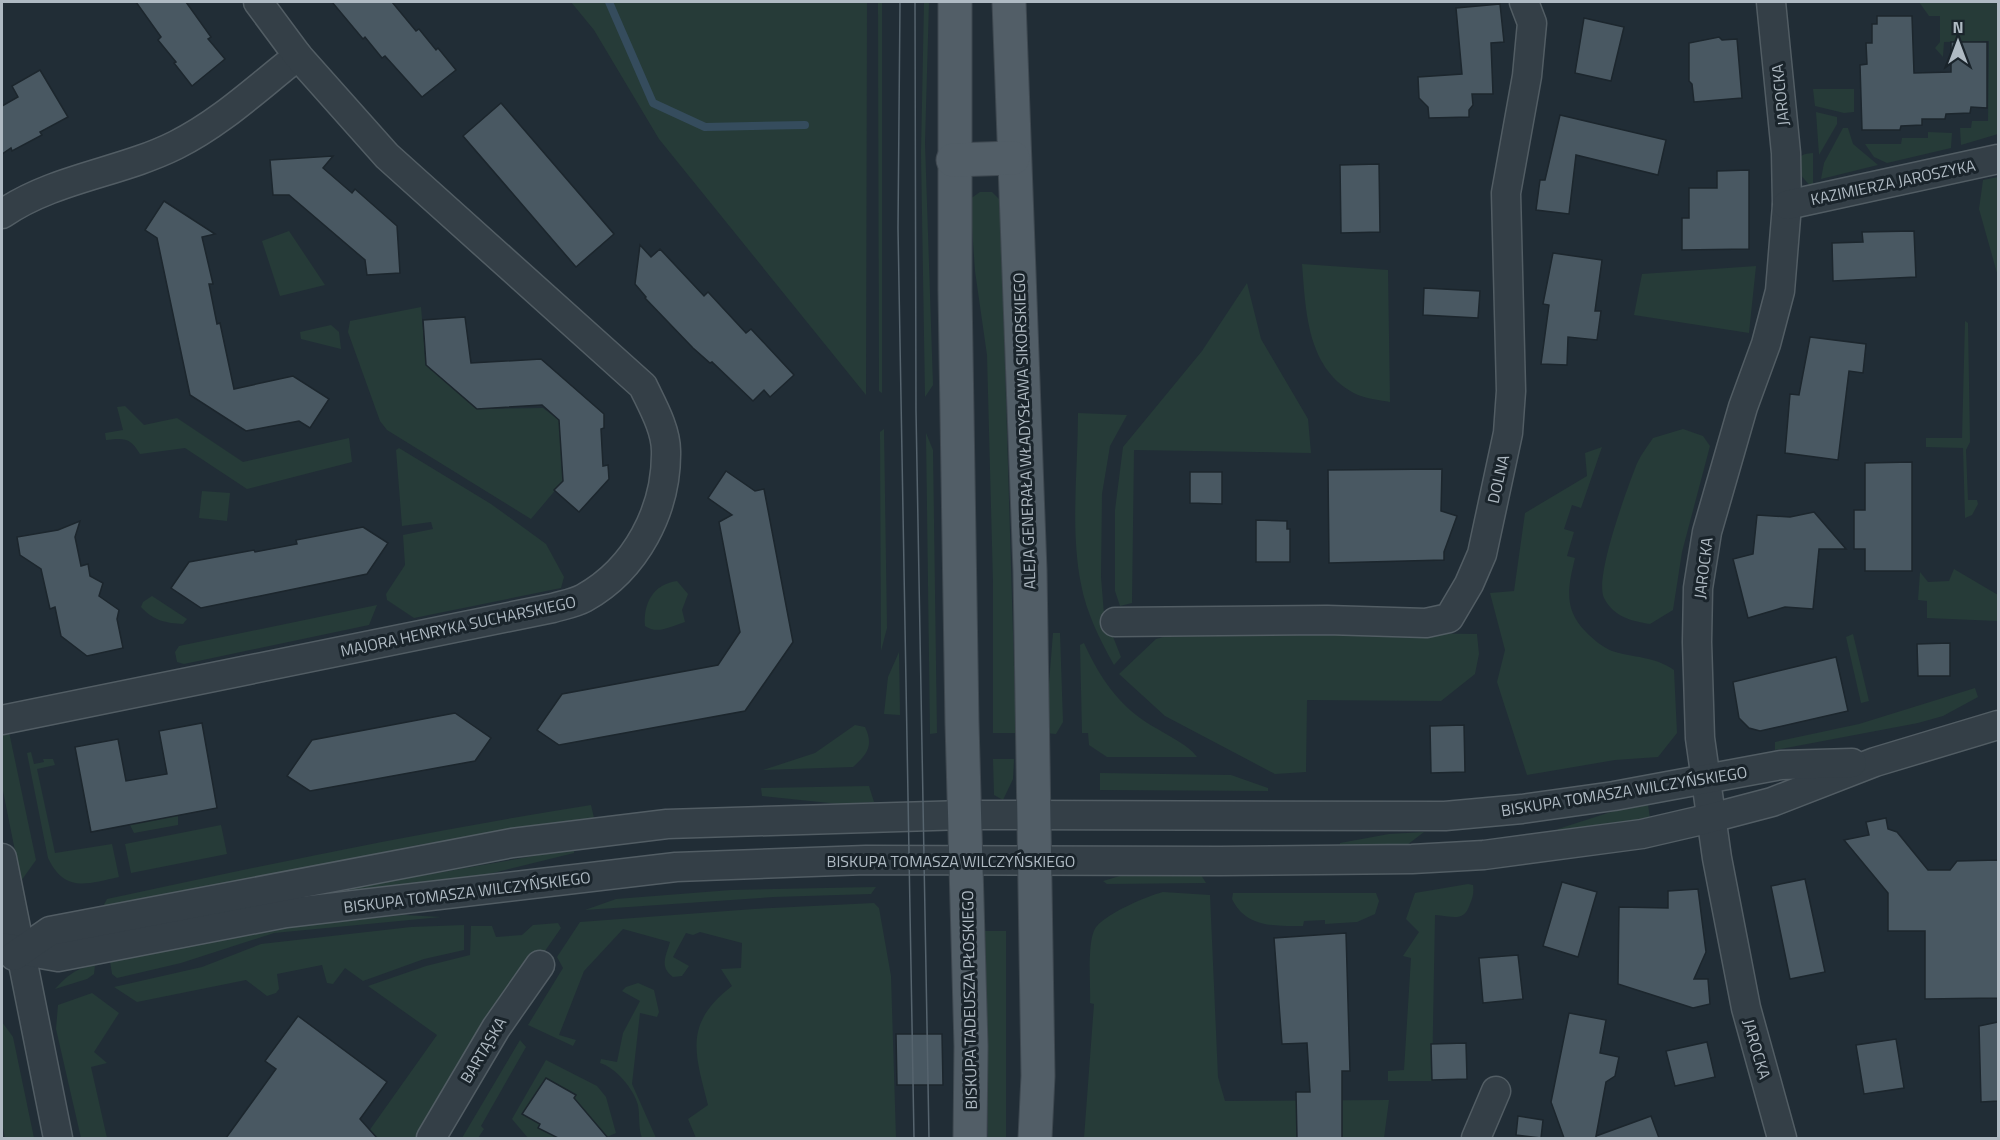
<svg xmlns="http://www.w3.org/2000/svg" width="2000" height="1140" font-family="'Titillium Web',sans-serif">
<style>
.green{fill:#263b38}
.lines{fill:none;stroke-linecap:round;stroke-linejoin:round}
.stream{stroke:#354c5d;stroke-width:8}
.building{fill:#495862;stroke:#1c262d;stroke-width:1.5}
.minor-casing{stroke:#525d64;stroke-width:31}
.major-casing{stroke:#3e4850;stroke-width:35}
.minor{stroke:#343f47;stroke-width:28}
.major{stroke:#525e67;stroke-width:33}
.tram{stroke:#56646e;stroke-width:1.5}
.labels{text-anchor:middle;stroke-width:6;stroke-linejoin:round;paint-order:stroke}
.street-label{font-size:16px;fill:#afbac3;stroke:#1a242b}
</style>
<rect width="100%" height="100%" fill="#212d36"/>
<g class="green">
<path d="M571,2H867L866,395L659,139L594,30Z"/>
<path d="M878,2H882V393L879,391Z"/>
<path d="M924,2H929L925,143L933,385L925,397L921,153Z"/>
<path d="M1919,2H1998V134L1961,145L1960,128H1971L1972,121H1988L1989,41L1944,42L1943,57L1935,48L1940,42V16H1929Z"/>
<path d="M1813,89H1854V112L1844,113L1815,106Z"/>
<path d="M1816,112L1837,117V124L1819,155Z"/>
<path d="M1843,128H1848L1853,144L1878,165L1821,179L1824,163Z"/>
<path d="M1928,132L1952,133L1951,148L1887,163L1874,157L1865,144H1901L1902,138H1928Z"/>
<path d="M1813,153V189L1797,171C1798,157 1799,154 1813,153Z"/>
<path d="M1998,177V273H1997L1979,209L1983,180Z"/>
<path d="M980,192H992L1000,200L1016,733H993V583L987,355L975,271L970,199Z"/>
<path d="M289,231L325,285L280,296L262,241Z"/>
<path d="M1302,264L1388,270L1390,402C1380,400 1368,399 1358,395C1307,371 1306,313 1302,264Z"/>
<path d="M1756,266L1749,333L1634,315L1642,274Z"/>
<path d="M1247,283L1261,339L1308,419L1311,453L1134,450L1132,603L1120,606L1115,591V510L1123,447L1202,351Z"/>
<path d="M421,307L426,365L476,409L543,408L559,420L563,481L531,519L387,430L380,421L348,332L350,321Z"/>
<path d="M1965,321L1968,323L1970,442L1966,450L1968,500H1977L1978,504L1972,515L1965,518L1963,448L1926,447V438H1962Z"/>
<path d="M331,325L339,332L341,349L301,339L300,332Z"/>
<path d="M125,406L144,425L177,418L243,462L349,438L352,462L247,489L185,448L140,454C130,437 124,438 106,440L105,433L123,430L117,407Z"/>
<path d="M1078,413L1127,415L1110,446L1102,494L1101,577L1104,614L1121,657L1114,665C1100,640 1086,612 1081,584C1070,529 1078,469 1078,413Z"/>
<path d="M884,429L887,628L881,651L880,432Z"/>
<path d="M1683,429L1703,436L1710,446L1682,552L1673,610L1650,624C1631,621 1614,617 1604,598C1594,578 1627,489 1636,466C1640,456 1647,447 1653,438Z"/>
<path d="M926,433L933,450L937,733L930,734Z"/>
<path d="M1602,447L1581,508L1572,505L1564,529L1574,532L1567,556L1575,558C1568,587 1563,609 1586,632C1593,639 1602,647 1612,651C1634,658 1654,656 1674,670L1677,733L1658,757L1615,760L1527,775L1497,682L1505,650L1490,593L1514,591L1525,513L1587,476L1585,453Z"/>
<path d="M399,448L491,504L546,544L564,577L561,588L414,618L387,600L386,594L405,565L403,535L433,529L431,522L402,526L396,450Z"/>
<path d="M202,491L230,493L227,521L199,518Z"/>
<path d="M1954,569L1998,595V621L1927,618V601L1918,600L1920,572L1928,582L1949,581Z"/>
<path d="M677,581L688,594L682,610L685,622C671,626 658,635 645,626C643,604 653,584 677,581Z"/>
<path d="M152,596L187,619L183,624C166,623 154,621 141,607L143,602Z"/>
<path d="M377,605L369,625L184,664L177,662L175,652L179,646Z"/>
<path d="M1189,630L1477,634L1479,654L1475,674L1441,701L1307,700L1306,772L1275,774L1165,716L1119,674L1156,639Z"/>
<path d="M1053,633H1060L1063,722L1056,734L1045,733Z"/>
<path d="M1853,634L1869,701L1861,703L1846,637Z"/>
<path d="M1084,643C1097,672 1114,699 1140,718C1154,729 1188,743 1197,757H1107L1089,745L1088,733H1082L1080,645Z"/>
<path d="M899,652L900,715L884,714L888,677Z"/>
<path d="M1975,688L1978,697L1943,716L1918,723L1775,750V742L1859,724Z"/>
<path d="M855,725L865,727C874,746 867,754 853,767L763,770L815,753Z"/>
<path d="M9,732L36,860L21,881L2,786V736Z"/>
<path d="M31,752L34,764L44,762L43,759H53L55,765L37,769L55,853L112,844L119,877C86,884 65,893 48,858L27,753Z"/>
<path d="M993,759H1014L1013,779L1003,800L994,795Z"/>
<path d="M1100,773L1231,775L1268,788V791L1100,790Z"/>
<path d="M869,786L874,802L839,804L762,796L761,788Z"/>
<path d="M591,805L594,818L418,845L101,910L107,899C268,864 428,831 591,805Z"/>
<path d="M1648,805L1650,818L1558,832V829L1617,810Z"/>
<path d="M178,814V825L134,833L129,823Z"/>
<path d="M221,825L227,854L131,873L125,844Z"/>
<path d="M1424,832L1407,845H1340V843L1389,834Z"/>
<path d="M574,849V853L481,876L351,891V888Z"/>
<path d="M1123,875H1201L1206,883L1107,884L1103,881Z"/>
<path d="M1468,884L1473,885C1474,892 1473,897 1470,904C1464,923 1452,916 1435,915L1432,1081H1388V1071L1404,1070L1411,958L1403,956L1419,932L1406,919L1415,893Z"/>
<path d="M876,887L871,894L774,897L585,910L616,899L731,890Z"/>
<path d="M1163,892L1210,895L1218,1077L1225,1101L1389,1100L1384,1138H1084L1094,1004L1090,1003C1091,987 1086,937 1097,926C1108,913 1147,896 1163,892Z"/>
<path d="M1233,893H1376L1379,901L1375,914L1357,922L1325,924V920L1304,921L1303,926C1275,926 1246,928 1232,899Z"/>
<path d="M874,903L879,908L891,976L896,1138H696L688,1119L708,1105C695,1053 683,1024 732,986L721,969L741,968L742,943L700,932L693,935L686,933L673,957L689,966L682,976L673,977C659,967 666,956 670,942L623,929L584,971L559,1035L576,1040L573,1046L528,1025L563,968L557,957L580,922L754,909Z"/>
<path d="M404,915L441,917L274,933L181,963L117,978L112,974L110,961L287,927Z"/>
<path d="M558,923L561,928L538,961L528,956L415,1138H364L437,1035L368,986L426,966L470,955L471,926H492L496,937L522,935L533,925Z"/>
<path d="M464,925V950L424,959L363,981L345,968L333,984L327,983L322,965L277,974L279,989L276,993L267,996L246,980L137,1002L114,987L202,967L261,944L411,927Z"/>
<path d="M985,931H1006V1138H988Z"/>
<path d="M95,965L94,974L87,979L55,989C68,975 76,968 95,965Z"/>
<path d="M638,983L654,990L659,1012L657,1017L640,1013L632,1084L656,1138H642C638,1127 640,1116 638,1105C634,1089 615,1067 600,1063L601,1059L617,1062L623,1033L640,1001L622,991L626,987Z"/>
<path d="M92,993L119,1013L94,1052L107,1063L91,1067L107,1138H81L56,1029L58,1005Z"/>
<path d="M2,1022L13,1037L34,1138H5L2,1123Z"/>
<path d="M520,1040L526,1047L481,1126L484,1129L478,1138H462Z"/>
<path d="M546,1060L597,1086L606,1097L616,1133L607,1137L574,1098L576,1094L546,1078L523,1114L540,1124L538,1128L558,1138H528L512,1119Z"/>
</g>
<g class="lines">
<path class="stream" d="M609,2L653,103L705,127L805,125"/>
</g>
<g class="building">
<path d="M136,2H186L211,37L208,39L225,59L192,86L174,63L176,62L158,40L161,37Z"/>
<path d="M332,2H392L416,31L419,29L436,50L438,48L456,70L422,97L385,56L382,58L365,37L363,39Z"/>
<path d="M1500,4L1504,42L1491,43L1493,94H1472L1473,105L1469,110V117L1429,118L1428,107L1419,98L1418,77L1462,74L1456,8Z"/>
<path d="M1877,16H1912L1914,73L1951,72V42H1987V108L1971,107L1970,113L1946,114L1945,119H1922V125L1901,126L1900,130H1862L1860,65L1867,64L1866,43H1872V24H1877Z"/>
<path d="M1584,18L1624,27L1611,81L1575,73Z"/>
<path d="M1719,37L1722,40L1737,39L1742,98L1694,102L1692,84L1689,81V43Z"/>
<path d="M40,70L68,117L40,132L42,135L12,151L11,148L2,154V106L18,97L12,86Z"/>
<path d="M501,103L614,234L576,267L463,136Z"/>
<path d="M1560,115L1666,140L1658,175L1576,155L1569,214L1536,210L1540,180H1545Z"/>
<path d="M333,156L323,168L352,193L355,189L397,226L400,273L367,275L365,260L289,195H273L270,160Z"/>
<path d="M1379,164L1380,232L1341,233L1340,165Z"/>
<path d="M1749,170V249L1682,250V218H1689V188H1717V171Z"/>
<path d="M164,201L215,234L202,237L213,284H209L217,324L220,323L234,389L293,376L329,399L310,428L299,421L246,431L190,395L157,238L145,230Z"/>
<path d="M1914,231L1916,277L1833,281L1832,243L1863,242L1862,232Z"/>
<path d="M640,245L651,257L660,249L704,296L708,292L746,333L751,329L794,375L770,397L764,390L753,401L712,362L710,363L693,348L645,298L646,297L635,284Z"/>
<path d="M1553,253L1602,260L1595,311H1601L1597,340L1568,337L1567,365L1541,364L1549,305L1543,304Z"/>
<path d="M1424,288L1480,291L1478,318L1423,315Z"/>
<path d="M465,317L471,363L541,359L604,414V428L601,429L603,466L608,465L609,479L579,512L554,490L563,481L559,420L542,405L477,409L426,365L423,320Z"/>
<path d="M1810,337L1866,344L1863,373L1849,371L1838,460L1785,453L1790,394L1799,395Z"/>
<path d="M1912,462V571H1865V549H1854V510H1865V463Z"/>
<path d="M1442,469L1441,511L1457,516L1444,552V560L1329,563L1328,470Z"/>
<path d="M726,471L755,491L764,489L793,642L745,711L559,745L537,730L562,694L718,665L740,632L719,522L732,515L708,498Z"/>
<path d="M1190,472H1222V504L1190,503Z"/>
<path d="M1814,512L1846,549H1819L1813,609L1785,607L1748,618L1733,559L1753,554L1757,515L1790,517Z"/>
<path d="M1256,520L1287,521V529H1290V562H1256Z"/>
<path d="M80,521L75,537L81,566L88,564L90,576L103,583L99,596L119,610L117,619L123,648L87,656L61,636L55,607L50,609L41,569L20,555L17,537L58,530Z"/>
<path d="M363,527L388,543L367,574L201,608L171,588L189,562L254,550L255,552L297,544L296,540Z"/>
<path d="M1950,643V676H1918L1917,644Z"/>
<path d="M1836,657L1848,711L1760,731L1749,728L1739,718L1733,682Z"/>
<path d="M455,713L491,738L475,761L310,791L287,776L312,740Z"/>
<path d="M202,723L217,808L91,832L75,747L118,739L126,781L167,774L159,731Z"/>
<path d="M1464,725L1465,772L1431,773L1430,726Z"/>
<path d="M1886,818L1888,829L1897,832L1928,870H1950L1957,861L1998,860V998L1925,999V931H1888V893L1844,840L1869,835L1866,822Z"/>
<path d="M1805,879L1825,972L1790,979L1771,886Z"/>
<path d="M1562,882L1597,892L1578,957L1543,946Z"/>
<path d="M1698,889L1706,952L1694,979H1708L1710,1004L1693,1008L1618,984L1619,907L1668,908V891Z"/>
<path d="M1346,933L1350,1071H1342V1138H1297L1296,1092H1310L1307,1043L1282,1044L1274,938Z"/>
<path d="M1518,955L1523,999L1483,1003L1479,958Z"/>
<path d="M1569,1013L1606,1020L1600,1053L1619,1057L1615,1076L1606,1082L1596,1136L1651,1116L1659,1138H1596V1136V1138H1564L1551,1102Z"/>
<path d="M298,1016L387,1082L360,1119L377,1138H226L276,1069L265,1061Z"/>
<path d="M1998,1022V1101L1981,1102L1979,1026Z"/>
<path d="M896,1034H942L943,1085H897Z"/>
<path d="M1896,1039L1904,1088L1864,1094L1856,1045Z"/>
<path d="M1707,1042L1715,1077L1675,1086L1666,1051Z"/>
<path d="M1466,1043L1467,1079L1432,1080L1431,1044Z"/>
<path d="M546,1078L576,1095L574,1098L608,1138H558L538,1128L540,1124L522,1114Z"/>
<path d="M1518,1116L1543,1120L1541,1138L1516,1135Z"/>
</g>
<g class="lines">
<defs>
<g id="minor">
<path d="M1771,2L1786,153L1787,205L1780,291L1766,344L1743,407L1707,532L1698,588L1697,642L1700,738L1717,858L1746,1008L1782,1138"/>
<path d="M1787,205L1998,159"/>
<path d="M2,214C54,178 120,173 176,145C222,122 258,87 298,56"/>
<path d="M1115,622L1327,620L1426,623L1449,618L1469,584L1482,554L1508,433L1511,391L1506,193L1527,76L1532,23L1524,2"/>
<path d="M2,720L553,608C563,605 575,603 584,598C636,569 667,510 666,451C666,429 652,405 643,386L387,156L298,56L258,2"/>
<path d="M2,858L58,1138"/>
<path d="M2,947L58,957L286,913L676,867L866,860L1220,861L1412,859L1484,855L1642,834L1711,818L1772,802L1875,762L1998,725"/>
<path d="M14,956L50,931L512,843L667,824L965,815L1445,816L1522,809L1614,796L1781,765L1852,763"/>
<path d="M431,1138L496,1028L540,965"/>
<path d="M1476,1138L1496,1091"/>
</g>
<g id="major">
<path d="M955,2V291L962,723L971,1046L970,1138"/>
<path d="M1009,2L1030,571L1038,1076L1035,1138"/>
<path d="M953,160L1013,158"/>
</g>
</defs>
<use href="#minor" class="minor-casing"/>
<use href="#major" class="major-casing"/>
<use href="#minor" class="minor"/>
<use href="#major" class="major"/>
<g class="tram">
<path d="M900,2L898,228L914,1138"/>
<path d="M915,2L916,411L929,1138"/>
</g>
</g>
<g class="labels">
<g class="street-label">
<text transform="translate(1780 95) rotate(-96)" y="6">JAROCKA</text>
<text transform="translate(1893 182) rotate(-12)" y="6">KAZIMIERZA JAROSZYKA</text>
<text transform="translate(1024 431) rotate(-92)" y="6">ALEJA GENERAŁA WŁADYSŁAWA SIKORSKIEGO</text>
<text transform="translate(1498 479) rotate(-77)" y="6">DOLNA</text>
<text transform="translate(1703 568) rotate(-83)" y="6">JAROCKA</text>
<text transform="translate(458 626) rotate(-12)" y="6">MAJORA HENRYKA SUCHARSKIEGO</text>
<text transform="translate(1624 791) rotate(-9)" y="6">BISKUPA TOMASZA WILCZYŃSKIEGO</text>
<text x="951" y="867">BISKUPA TOMASZA WILCZYŃSKIEGO</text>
<text transform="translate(467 892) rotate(-7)" y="6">BISKUPA TOMASZA WILCZYŃSKIEGO</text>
<text transform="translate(969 1000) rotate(-91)" y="6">BISKUPA TADEUSZA PŁOSKIEGO</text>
<text transform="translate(1757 1049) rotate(74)" y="6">JAROCKA</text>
<text transform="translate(483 1050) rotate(-59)" y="6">BARTĄSKA</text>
</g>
</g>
<rect width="2000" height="1140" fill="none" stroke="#afbac3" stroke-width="6"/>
<g transform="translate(1958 42)" stroke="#1a242b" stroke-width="4.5" paint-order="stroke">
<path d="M0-4.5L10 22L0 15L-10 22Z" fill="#afbac3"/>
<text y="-9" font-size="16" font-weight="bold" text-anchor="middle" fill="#afbac3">N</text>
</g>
</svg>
